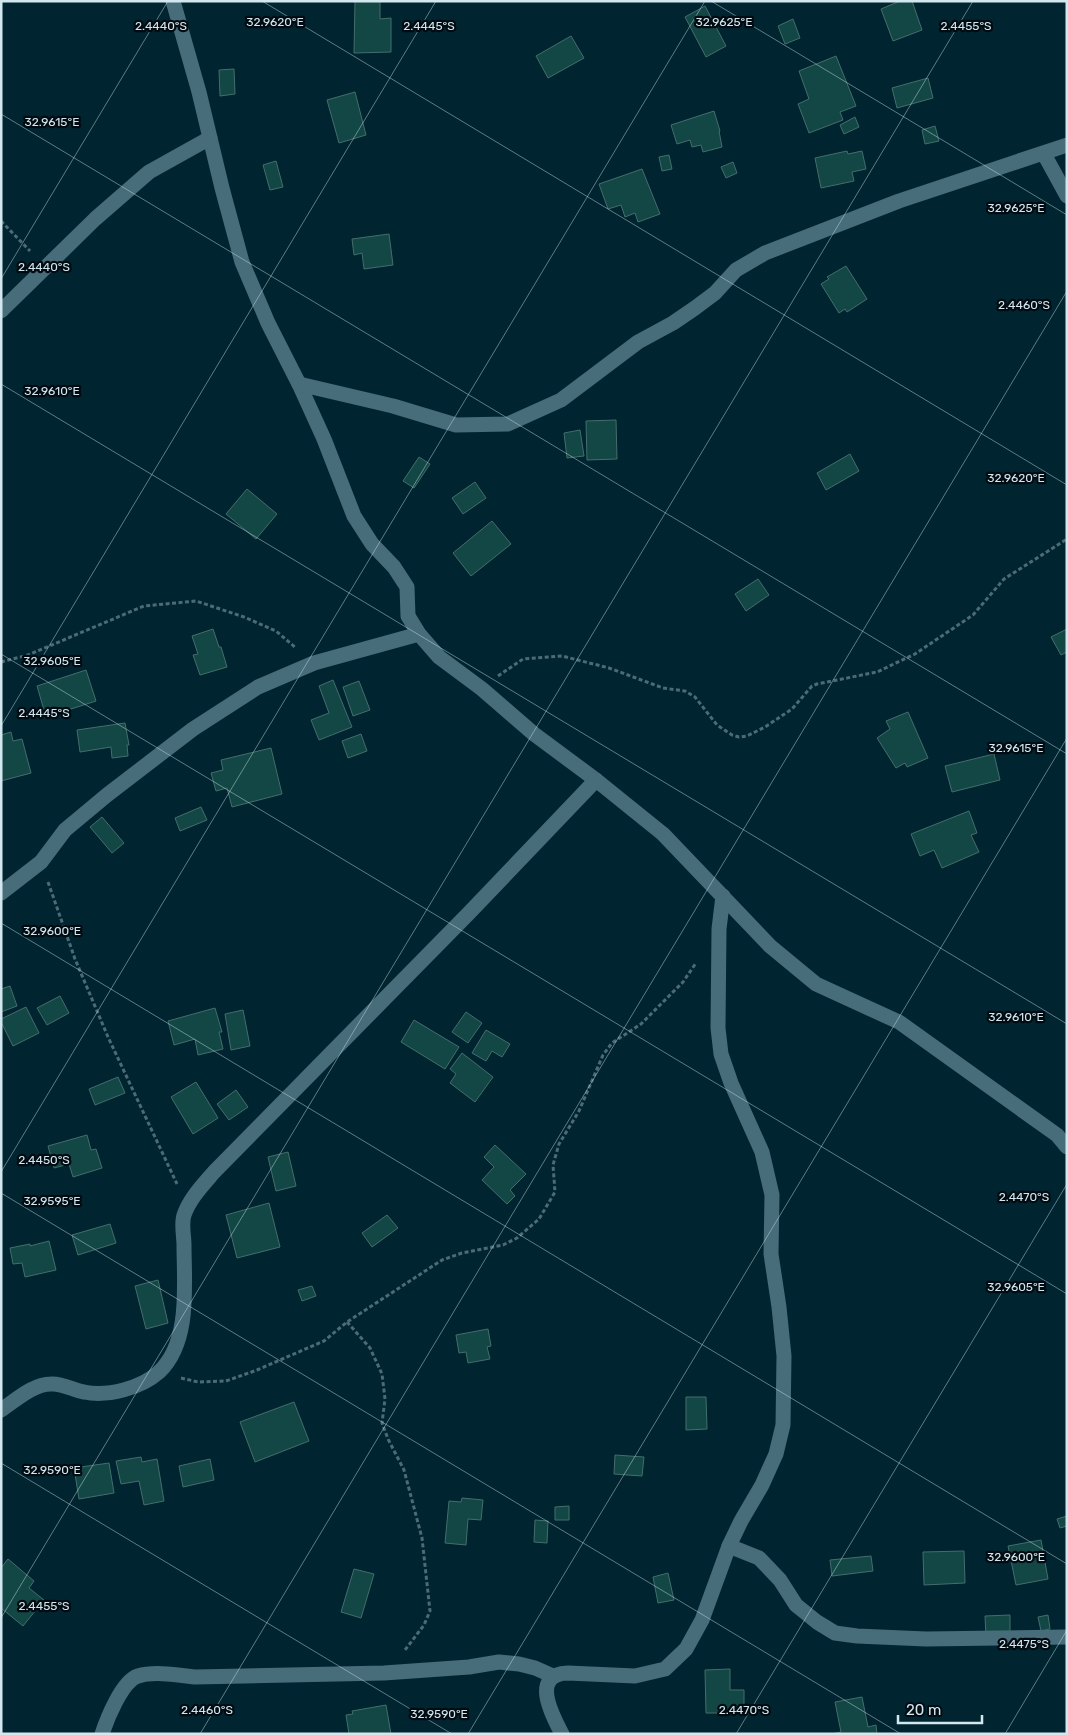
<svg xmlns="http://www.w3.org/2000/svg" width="1068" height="1735" font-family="Rubik,sans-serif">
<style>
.building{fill:#134745;stroke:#436e6c}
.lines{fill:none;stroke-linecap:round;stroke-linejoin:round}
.path{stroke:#4d6b76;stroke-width:3;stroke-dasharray:4 2.5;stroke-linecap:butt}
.minor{stroke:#476c7a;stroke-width:15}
.ticks{fill:none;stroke:#d3e7ef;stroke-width:1;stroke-opacity:0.45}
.ticks-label{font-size:12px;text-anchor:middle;fill:#d3e7ef;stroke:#010b11;stroke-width:4.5;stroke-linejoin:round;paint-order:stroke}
</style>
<rect width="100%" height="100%" fill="#002430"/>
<g class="building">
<path d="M355,1H380V19L391,18V52L354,53Z"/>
<path d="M900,1H912L922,30L893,41L881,9Z"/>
<path d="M705,6L726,46L706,57L685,17Z"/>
<path d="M793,19L800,38L785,44L778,26Z"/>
<path d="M571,36L584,58L548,78L536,56Z"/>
<path d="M836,56L856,106L840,112L843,120L809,133L798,104L809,99L799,71Z"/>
<path d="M234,69L235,94L220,96L219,70Z"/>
<path d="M928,78L933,98L897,108L892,88Z"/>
<path d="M355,92L366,135L339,143L327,100Z"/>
<path d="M714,111L720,131H719L722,147L703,152L701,145L692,147L690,140L677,144L671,125Z"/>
<path d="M855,117L859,127L844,134L840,125Z"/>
<path d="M935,126L939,141L925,144L922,130Z"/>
<path d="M847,151L848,154L862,151L866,169L852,172L854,181L821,188L815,158Z"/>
<path d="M669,155L672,169L662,171L659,157Z"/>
<path d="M276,161L283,187L270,190L263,165Z"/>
<path d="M733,162L737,173L726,178L721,167Z"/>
<path d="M642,169L660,214L638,222L635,213L625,217L621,205L608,209L599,184Z"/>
<path d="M389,234L393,265L364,269L362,253L354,255L352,239Z"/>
<path d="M846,266L867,299L847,312L845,309L839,313L821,284L829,279L827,277Z"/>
<path d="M616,420L617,459L587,460L586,421Z"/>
<path d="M580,430L584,456L567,458L564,433Z"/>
<path d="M850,454L859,471L826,490L817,473Z"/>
<path d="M419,457L430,464L414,488L403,481Z"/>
<path d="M475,482L486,498L463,514L452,498Z"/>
<path d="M247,489L277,514L256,539L226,514Z"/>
<path d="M492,521L511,544L471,576L453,553Z"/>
<path d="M758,579L769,595L746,611L735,594Z"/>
<path d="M213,629L219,647H221L227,667L200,675L193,655L198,654L192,636Z"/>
<path d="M1067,629V652L1061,655L1051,637Z"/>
<path d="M86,670L96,701L46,717L37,686Z"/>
<path d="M333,680L352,727L319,740L311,720L329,713L319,686Z"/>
<path d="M359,681L370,710L353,716L343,687Z"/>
<path d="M908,712L928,758L907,767L905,763L896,768L877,738L890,729L886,721Z"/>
<path d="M125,723L129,745H127L128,756L112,758L111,747L80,752L77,730Z"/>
<path d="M11,732L13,741L22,739L31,773L1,781V735Z"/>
<path d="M361,734L367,751L348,758L342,741Z"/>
<path d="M271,748L282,794L232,807L227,788L216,791L211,773L223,770L221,760Z"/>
<path d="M994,754L1000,780L952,792L945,766Z"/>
<path d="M201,807L207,820L180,831L175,818Z"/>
<path d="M969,811L977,833L971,835L979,852L942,868L934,850L920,856L911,834Z"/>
<path d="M102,817L124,843L112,853L90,827Z"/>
<path d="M10,986L17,1006L1,1012V989Z"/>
<path d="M60,996L69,1013L47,1025L37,1008Z"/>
<path d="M26,1007L39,1033L13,1046L1,1022V1019Z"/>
<path d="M215,1008L222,1032H219L223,1049L198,1055L195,1039L174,1045L168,1021Z"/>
<path d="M243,1010L250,1046L231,1050L225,1014Z"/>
<path d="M466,1012L482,1023L468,1043L452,1032Z"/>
<path d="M414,1020L459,1047L445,1069L401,1042Z"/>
<path d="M486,1030L510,1044L502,1057L492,1051L486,1061L472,1053Z"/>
<path d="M462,1053L493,1077L475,1102L450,1083L456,1074L450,1069Z"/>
<path d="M118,1077L125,1093L95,1105L89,1089Z"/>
<path d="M196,1082L218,1118L193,1134L171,1097Z"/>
<path d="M236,1090L248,1107L229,1120L217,1104Z"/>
<path d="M87,1135L91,1150L96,1149L102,1168L73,1177L69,1164L54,1168L48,1146Z"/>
<path d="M495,1145L526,1174L510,1190L515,1196L507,1204L482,1180L494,1167L484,1157Z"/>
<path d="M288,1152L296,1186L276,1191L268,1157Z"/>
<path d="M269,1203L280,1247L237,1258L226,1215Z"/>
<path d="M387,1215L398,1228L372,1247L362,1233Z"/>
<path d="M110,1224L116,1243L78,1255L72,1235Z"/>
<path d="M49,1241L56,1270L25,1277L22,1263L13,1264L10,1248L30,1244V1246Z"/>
<path d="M158,1280L168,1323L146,1329L135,1286Z"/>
<path d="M312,1286L316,1296L302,1301L298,1290Z"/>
<path d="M488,1329L491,1346L487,1347L490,1359L468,1363L466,1352L459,1353L456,1335Z"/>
<path d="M686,1397H706L707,1429L686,1430Z"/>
<path d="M294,1402L309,1441L255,1462L240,1422Z"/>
<path d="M615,1455L644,1457L642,1476L614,1474Z"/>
<path d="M141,1457L142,1462L157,1459L164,1501L144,1505L139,1481L121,1484L116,1461Z"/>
<path d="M210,1459L214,1480L183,1487L179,1466Z"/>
<path d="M109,1463L114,1493L79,1499L74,1468Z"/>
<path d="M462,1498L483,1500L481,1520L468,1519L466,1545L445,1543L449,1501L461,1502Z"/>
<path d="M569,1506V1520H555V1507Z"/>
<path d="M1067,1516V1526L1060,1528L1057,1519Z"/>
<path d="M535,1520L548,1521L547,1543L534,1542Z"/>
<path d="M1041,1540L1048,1579L1016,1585L1008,1546Z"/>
<path d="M964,1551L965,1583L924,1585L923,1552Z"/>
<path d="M871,1556L873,1571L832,1576L830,1560Z"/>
<path d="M8,1559L34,1581L29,1588L44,1600L23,1626L1,1608V1568Z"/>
<path d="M354,1569L374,1574L361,1618L341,1612Z"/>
<path d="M668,1573L674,1600L658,1603L653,1577Z"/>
<path d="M1010,1615V1637H986L985,1616Z"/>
<path d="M1048,1615L1050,1629L1041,1631L1038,1617Z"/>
<path d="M730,1669V1690H744V1707L731,1708L730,1713H706L705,1670Z"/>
<path d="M862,1697L868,1727L876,1725L877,1734H831L841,1732L835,1702Z"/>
<path d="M386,1705L391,1734H349L346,1715L353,1714L352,1711Z"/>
</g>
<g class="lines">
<g class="path">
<path d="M1,221L30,251"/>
<path d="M1,662L28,655L144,606L196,601L244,617L276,631L296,648"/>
<path d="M498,676L523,659L562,656L609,668L663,688L685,691L695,697L717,725L732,735L739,737L747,736L765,727L792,709L812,686L817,684L877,672L915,654L973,615L1004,579L1067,539"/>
<path d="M48,882L75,959L108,1037L177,1184"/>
<path d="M347,1322L370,1348L382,1374L385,1399L382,1423L388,1439L404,1470L422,1538L430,1611L424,1625L405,1650"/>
<path d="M181,1378L198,1382L226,1381L257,1370L324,1341L347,1322L442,1260L462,1253L503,1245L517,1238L539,1219L555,1192L553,1165L559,1144L579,1111L603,1055L612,1043L641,1024L683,982L696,963"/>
</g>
<g class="minor">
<path d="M173,1L199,92L222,188L242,262L268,323L299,384L324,439L354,516L372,544L394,567L407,587L408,616L419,634L439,657L482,689L534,734L596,780L663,834L770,946L816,984L899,1022L1057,1135L1067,1147"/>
<path d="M1044,154L1067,196"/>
<path d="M1,311L95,219L149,172L210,138"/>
<path d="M299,384L393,406L456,425L508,424L561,400L638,342L673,323L695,308L715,293L736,270L765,253L899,201L1067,145"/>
<path d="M1,893L41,862L65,830L107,795L193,729L258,687L314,663L419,634"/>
<path d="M1,1410C16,1400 33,1384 51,1384C62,1383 73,1390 84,1392C108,1397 141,1388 159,1372C191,1342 184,1284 184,1245C184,1236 181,1224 184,1215C190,1198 203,1185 214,1172L469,913L596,780"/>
<path d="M729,1546L759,1558L780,1580L796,1605L817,1622L835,1633L857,1636L926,1639L1067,1637"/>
<path d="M102,1734C107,1719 122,1681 138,1676C154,1671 178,1675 195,1677L384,1673L469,1667L499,1662L519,1664L535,1668L553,1676"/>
<path d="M562,1734C552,1715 530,1674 568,1673L635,1676L665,1669L686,1649L702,1620L729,1546L741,1521L762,1485L776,1454L783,1425L784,1356L779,1307L771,1254L772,1195L762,1152L731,1083L721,1054L718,1028L719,929L723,896"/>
</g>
</g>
<path class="ticks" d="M262,1L1067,485M711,1L1067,215M1,114L1067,754M1,279L168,1M1,384L1067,1024M1,654L1067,1294M1,726L436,1M1,923L1067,1564M1,1172L705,1M1,1193L901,1734M1,1463L452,1734M1,1618L973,1M1,1733L3,1734M200,1734L1067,291M468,1734L1067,738M736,1734L1067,1184M1005,1734L1067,1630"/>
<g class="ticks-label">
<text x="275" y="26">32.9620°E</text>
<text x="724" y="26">32.9625°E</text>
<text x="429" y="30">2.4445°S</text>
<text x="161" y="30">2.4440°S</text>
<text x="966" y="30">2.4455°S</text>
<text x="52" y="126">32.9615°E</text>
<text x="1016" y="212">32.9625°E</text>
<text x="44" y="271">2.4440°S</text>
<text x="1024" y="309">2.4460°S</text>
<text x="52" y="395">32.9610°E</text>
<text x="1016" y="482">32.9620°E</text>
<text x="52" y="665">32.9605°E</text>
<text x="44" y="717">2.4445°S</text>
<text x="1016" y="752">32.9615°E</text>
<text x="52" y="935">32.9600°E</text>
<text x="1016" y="1021">32.9610°E</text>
<text x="44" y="1164">2.4450°S</text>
<text x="1024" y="1201">2.4470°S</text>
<text x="52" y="1205">32.9595°E</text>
<text x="1016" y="1291">32.9605°E</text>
<text x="52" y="1474">32.9590°E</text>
<text x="1016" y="1561">32.9600°E</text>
<text x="44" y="1610">2.4455°S</text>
<text x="1024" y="1648">2.4475°S</text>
<text x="207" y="1714">2.4460°S</text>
<text x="744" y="1714">2.4470°S</text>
<text x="439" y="1718">32.9590°E</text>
</g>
<rect width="1068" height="1735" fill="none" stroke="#d3e7ef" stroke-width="5"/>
<path d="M898 1715v8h84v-8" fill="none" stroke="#d3e7ef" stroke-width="2.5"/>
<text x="906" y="1715" font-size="15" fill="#d3e7ef" stroke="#010b11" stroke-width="4" paint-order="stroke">20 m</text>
</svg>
